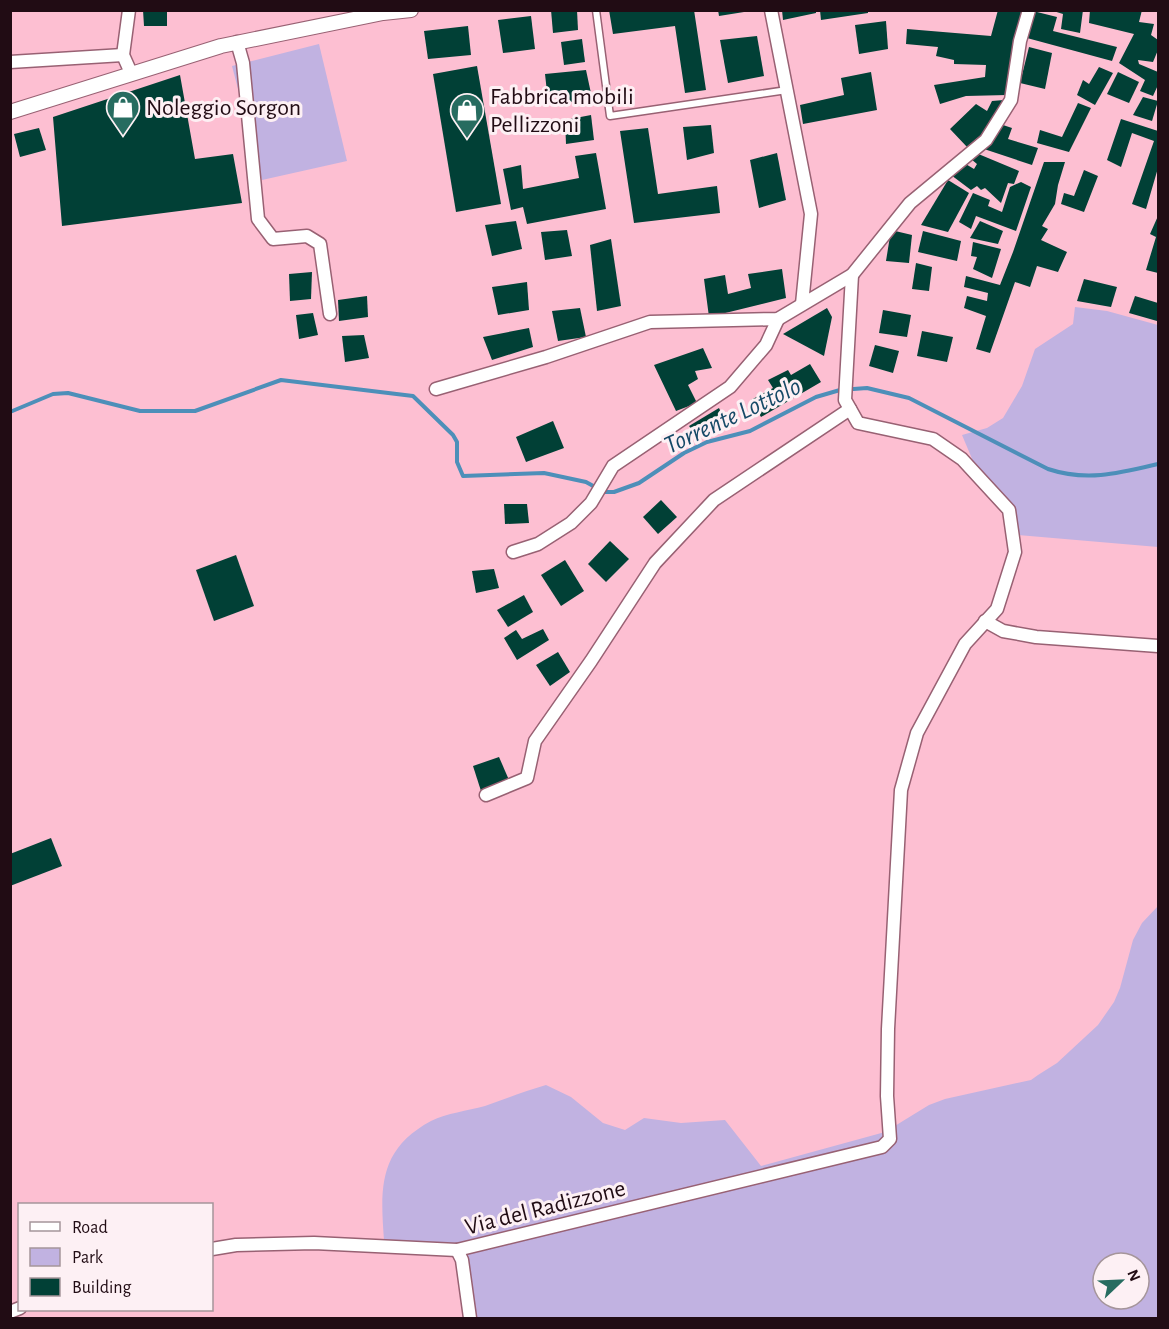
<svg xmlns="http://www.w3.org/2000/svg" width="1169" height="1329" font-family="'Alegreya Sans',sans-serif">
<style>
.green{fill:#c1b2e1;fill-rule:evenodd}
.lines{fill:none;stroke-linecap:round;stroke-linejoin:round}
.stream{stroke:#4d8fb9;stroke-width:4}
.building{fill:#014036}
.service-casing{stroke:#986173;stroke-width:9}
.minor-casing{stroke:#986173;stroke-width:15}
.tertiary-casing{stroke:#986173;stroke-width:16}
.service{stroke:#fff;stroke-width:6}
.minor{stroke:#fff;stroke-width:12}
.tertiary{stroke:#fff;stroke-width:14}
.labels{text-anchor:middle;stroke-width:6;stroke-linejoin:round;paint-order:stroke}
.poi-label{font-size:24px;fill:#210c14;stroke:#fdf0f4;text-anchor:start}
.street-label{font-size:24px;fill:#210c14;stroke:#fdf0f4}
.water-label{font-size:26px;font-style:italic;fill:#164967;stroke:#fdf0f4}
</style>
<rect width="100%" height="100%" fill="#fdbfd2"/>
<g class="green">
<path d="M319,44L347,161L262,180L232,66Z"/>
<path d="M1075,307L1107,311L1158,325V547L1018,535L981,480L962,435L987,428L1003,418L1022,386L1035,349L1073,324Z"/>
<path d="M1158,906V1318H475L463,1244L384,1240C380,1187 379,1149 431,1121C447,1113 467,1111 485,1106C505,1099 525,1091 546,1085L571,1097L603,1123L625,1130L644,1118L681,1123L725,1120L761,1166L885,1132L929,1105L945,1099L1031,1080L1038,1075L1057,1063L1098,1025L1114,1002L1120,988L1133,940L1142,923ZM1103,1263H1139V1299H1103Z"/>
</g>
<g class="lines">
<path class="stream" d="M10,412L53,394L68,393L140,411H195L281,380L413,396L453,435L457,442V462L463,476L544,473L586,482L604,492H614L639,483L684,453L707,442L750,431L816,397L840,390L867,388L909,398L1048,469C1087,482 1120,473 1158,464"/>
</g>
<g class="building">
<path d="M143,10H167V26H144Z"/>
<path d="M551,10H577L578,30L553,33Z"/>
<path d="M609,10H694L706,90L685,93L675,26L613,34Z"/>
<path d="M718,10H744V12L719,16Z"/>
<path d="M782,10H816V13L783,20Z"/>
<path d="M820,10H868V13L821,20Z"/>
<path d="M998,10H1025L1007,95L966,96L940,104L934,85L985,77L986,65L954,64V60L936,56L938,47L906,44L907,29L991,36Z"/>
<path d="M1050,10H1083L1080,33L1061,29L1063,14Z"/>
<path d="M1090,10H1142L1139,22L1154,24L1151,35L1158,40V50L1153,62L1138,60L1139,64L1158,72V85L1153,96L1140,91L1145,80L1119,63L1134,34L1089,23Z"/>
<path d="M1033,11L1057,17L1053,31L1117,47L1112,61L1027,38Z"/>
<path d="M531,16L535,49L503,53L498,20Z"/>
<path d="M886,21L888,49L859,54L855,25Z"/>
<path d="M468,26L471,55L428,59L424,31Z"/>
<path d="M757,36L764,76L728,83L720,40Z"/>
<path d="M582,39L585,62L564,65L561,42Z"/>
<path d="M1029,47L1052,53L1045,89L1020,83Z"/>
<path d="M477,66L501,204L456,212L433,74Z"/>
<path d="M1099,67L1113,73L1095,105L1077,95L1083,80L1089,84Z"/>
<path d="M586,70L592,98L570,102L567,90L547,92L545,74Z"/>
<path d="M871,72L877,110L803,124L800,105L844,95L841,78Z"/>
<path d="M1118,72L1139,82L1129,103L1107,94Z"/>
<path d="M180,75L195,159L233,154L242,203L62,226L53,117Z"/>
<path d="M1143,97L1158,101L1152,121L1133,115Z"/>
<path d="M1004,100L987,130L967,147L950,129L976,104L987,111L992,101Z"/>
<path d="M1078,103L1091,108L1069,152L1037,143L1040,130L1062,137Z"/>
<path d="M591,115L594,140L566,144L565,120Z"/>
<path d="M1121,119L1158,131V168L1146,209L1132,204L1154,141L1132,133L1121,167L1107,160Z"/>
<path d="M1000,124L1012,128L1008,139L1038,148L1032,165L984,149Z"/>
<path d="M711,125L714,153L687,160L683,127Z"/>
<path d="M39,128L46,150L20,157L14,134Z"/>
<path d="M648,128L658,194L717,186L720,213L634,223L620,131Z"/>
<path d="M596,153L606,209L527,224L523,207L511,210L503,169L521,165L523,189L579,178L575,156Z"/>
<path d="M777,153L786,200L759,208L750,160Z"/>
<path d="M976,153L1019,171L1014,184L1008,183L1001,203L985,188L981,190L977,186L971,190L951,175L964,163L974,169L977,164L971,159Z"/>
<path d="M1044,162H1065L1058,185L1055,204L1042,226L1048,229L1041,240L1067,252L1058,272L1037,266L1030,287L1015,282L990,353L976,349L986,316L964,308L967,296L987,301L988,293L964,287L966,276L1000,285L1013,252Z"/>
<path d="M1084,170L1098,176L1084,212L1061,204L1064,193L1074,196Z"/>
<path d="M948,180L969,193L948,232L921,225Z"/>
<path d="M1021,182L1031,187L1016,231L976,216L971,229L959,222L973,193L990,200L988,206L1002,212L1010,187Z"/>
<path d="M1158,216V273L1146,270L1156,237L1150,234Z"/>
<path d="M516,221L522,249L492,256L485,225Z"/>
<path d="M980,221L1003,231L998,244L970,238Z"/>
<path d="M567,230L572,256L545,260L541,232Z"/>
<path d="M891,230L912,235L909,263L886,261Z"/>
<path d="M923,231L961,241L957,261L918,252Z"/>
<path d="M611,239L621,306L597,311L590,245Z"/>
<path d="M973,242L1001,249L992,278L973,269L977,257L971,256Z"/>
<path d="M916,263L932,267L929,291L912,289Z"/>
<path d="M782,269L786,298L709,317L704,279L725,275L728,294L751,288L748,274Z"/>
<path d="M312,272L311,299L290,301L289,274Z"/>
<path d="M1084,279L1117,287L1111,307L1077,301Z"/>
<path d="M527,282L529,310L498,315L492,287Z"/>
<path d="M367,296L368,317L339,321L338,300Z"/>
<path d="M1135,296L1158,303L1157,321L1129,313Z"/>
<path d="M580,308L586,337L558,341L552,311Z"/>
<path d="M827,308L832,317L824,356L783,334Z"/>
<path d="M883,310L911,315L907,337L879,333Z"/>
<path d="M313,313L318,335L299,339L296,315Z"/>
<path d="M529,328L533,347L492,360L483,337Z"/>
<path d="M922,331L953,337L947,362L917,356Z"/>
<path d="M364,335L369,358L345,362L342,336Z"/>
<path d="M875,345L899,351L893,373L869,366Z"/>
<path d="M703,348L712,368L695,371L698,379L688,385L697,403L676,411L654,365Z"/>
<path d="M810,364L821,382L761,417L751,400L773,388L768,380L788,370L791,375Z"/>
<path d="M719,408L725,421L698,438L689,426Z"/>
<path d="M553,421L564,448L526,462L516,437Z"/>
<path d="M661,500L677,517L658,534L643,517Z"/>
<path d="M504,504H527L529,523L505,524Z"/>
<path d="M610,541L629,559L606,582L588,564Z"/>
<path d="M236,555L254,606L214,621L196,570Z"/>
<path d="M565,560L584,591L561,606L541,575Z"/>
<path d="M494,569L499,588L476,593L472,571Z"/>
<path d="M524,595L533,612L508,627L497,610Z"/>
<path d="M543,629L549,640L517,660L504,638L516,630L522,639Z"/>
<path d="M558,652L570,672L550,686L536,665Z"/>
<path d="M499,757L509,780L481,791L473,766Z"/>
<path d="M51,838L62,866L10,886V854Z"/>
</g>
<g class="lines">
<defs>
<path id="service" d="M596,10L610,116L787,90"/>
<g id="minor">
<path d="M129,10L123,55L131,73"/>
<path d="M771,10L811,214L802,304"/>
<path d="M237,42L243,63L258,219L273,239L307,236L320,244L330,314"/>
<path d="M10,62L123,55"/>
<path d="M436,389L546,357L650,322L778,319L852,275L910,203L986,140L1011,100L1020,41L1029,10"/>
<path d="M513,552L538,544L571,523L591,503L613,466L730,387L766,345L778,319"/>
<path d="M985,621L1003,631L1036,637L1158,646"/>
<path d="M486,795L527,778L535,741L591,661L655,563L714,500L850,409"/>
<path d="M212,1249L236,1245L314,1243L457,1250L882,1147L890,1139L887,1096L888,1029L901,790L917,733L965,644L997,609L1015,552L1009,510L962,459L933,439L858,423L845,400L852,275"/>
<path d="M457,1250L462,1260L470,1318"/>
<path d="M10,1312L20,1308"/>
</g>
<path id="tertiary" d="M10,112L221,46L383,13L411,10"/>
</defs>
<use href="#service" class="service-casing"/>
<use href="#minor" class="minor-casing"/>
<use href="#tertiary" class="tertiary-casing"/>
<use href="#service" class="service"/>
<use href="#minor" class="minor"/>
<use href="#tertiary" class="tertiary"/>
</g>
<defs>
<symbol id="shop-pin" viewBox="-11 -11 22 30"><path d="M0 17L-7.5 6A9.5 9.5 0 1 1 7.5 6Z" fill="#276c60" stroke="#fdf0f4"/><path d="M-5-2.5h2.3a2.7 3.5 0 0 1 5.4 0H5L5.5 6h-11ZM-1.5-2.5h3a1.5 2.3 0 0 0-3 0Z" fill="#fff"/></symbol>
</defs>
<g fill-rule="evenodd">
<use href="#shop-pin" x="104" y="88" width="38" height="52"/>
<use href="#shop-pin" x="448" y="91" width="38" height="52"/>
</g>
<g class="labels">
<g class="poi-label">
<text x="490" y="104">Fabbrica mobili<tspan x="490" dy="28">Pellizzoni</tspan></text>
<text x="146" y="115">Noleggio Sorgon</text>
</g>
<g class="street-label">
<text transform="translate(545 1207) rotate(-14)" y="8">Via del Radizzone</text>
</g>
<g class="water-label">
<text transform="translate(732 415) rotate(-25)" y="9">Torrente Lottolo</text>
</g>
</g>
<rect width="1169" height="1329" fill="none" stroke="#210c14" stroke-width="24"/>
<rect x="18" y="1203" width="195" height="108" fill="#fdf0f4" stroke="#a5959a" stroke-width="1.5"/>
<rect x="30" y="1222" width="30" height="9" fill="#ffffff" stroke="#a5959a" stroke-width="1.5"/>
<text x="72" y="1233" font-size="18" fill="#210c14">Road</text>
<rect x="30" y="1248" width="30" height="18" fill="#c1b2e1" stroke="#a5959a" stroke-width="1.5"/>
<text x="72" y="1263" font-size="18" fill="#210c14">Park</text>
<rect x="30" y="1278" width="30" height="18" fill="#014036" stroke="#a5959a" stroke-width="1.5"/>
<text x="72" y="1293" font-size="18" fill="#210c14">Building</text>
<g transform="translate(1121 1281) rotate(67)"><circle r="28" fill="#fdf0f4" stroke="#a5959a" stroke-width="1.5"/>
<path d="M0-4.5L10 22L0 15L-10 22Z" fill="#276c60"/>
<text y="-9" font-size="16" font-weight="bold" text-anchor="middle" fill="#210c14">N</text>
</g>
</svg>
